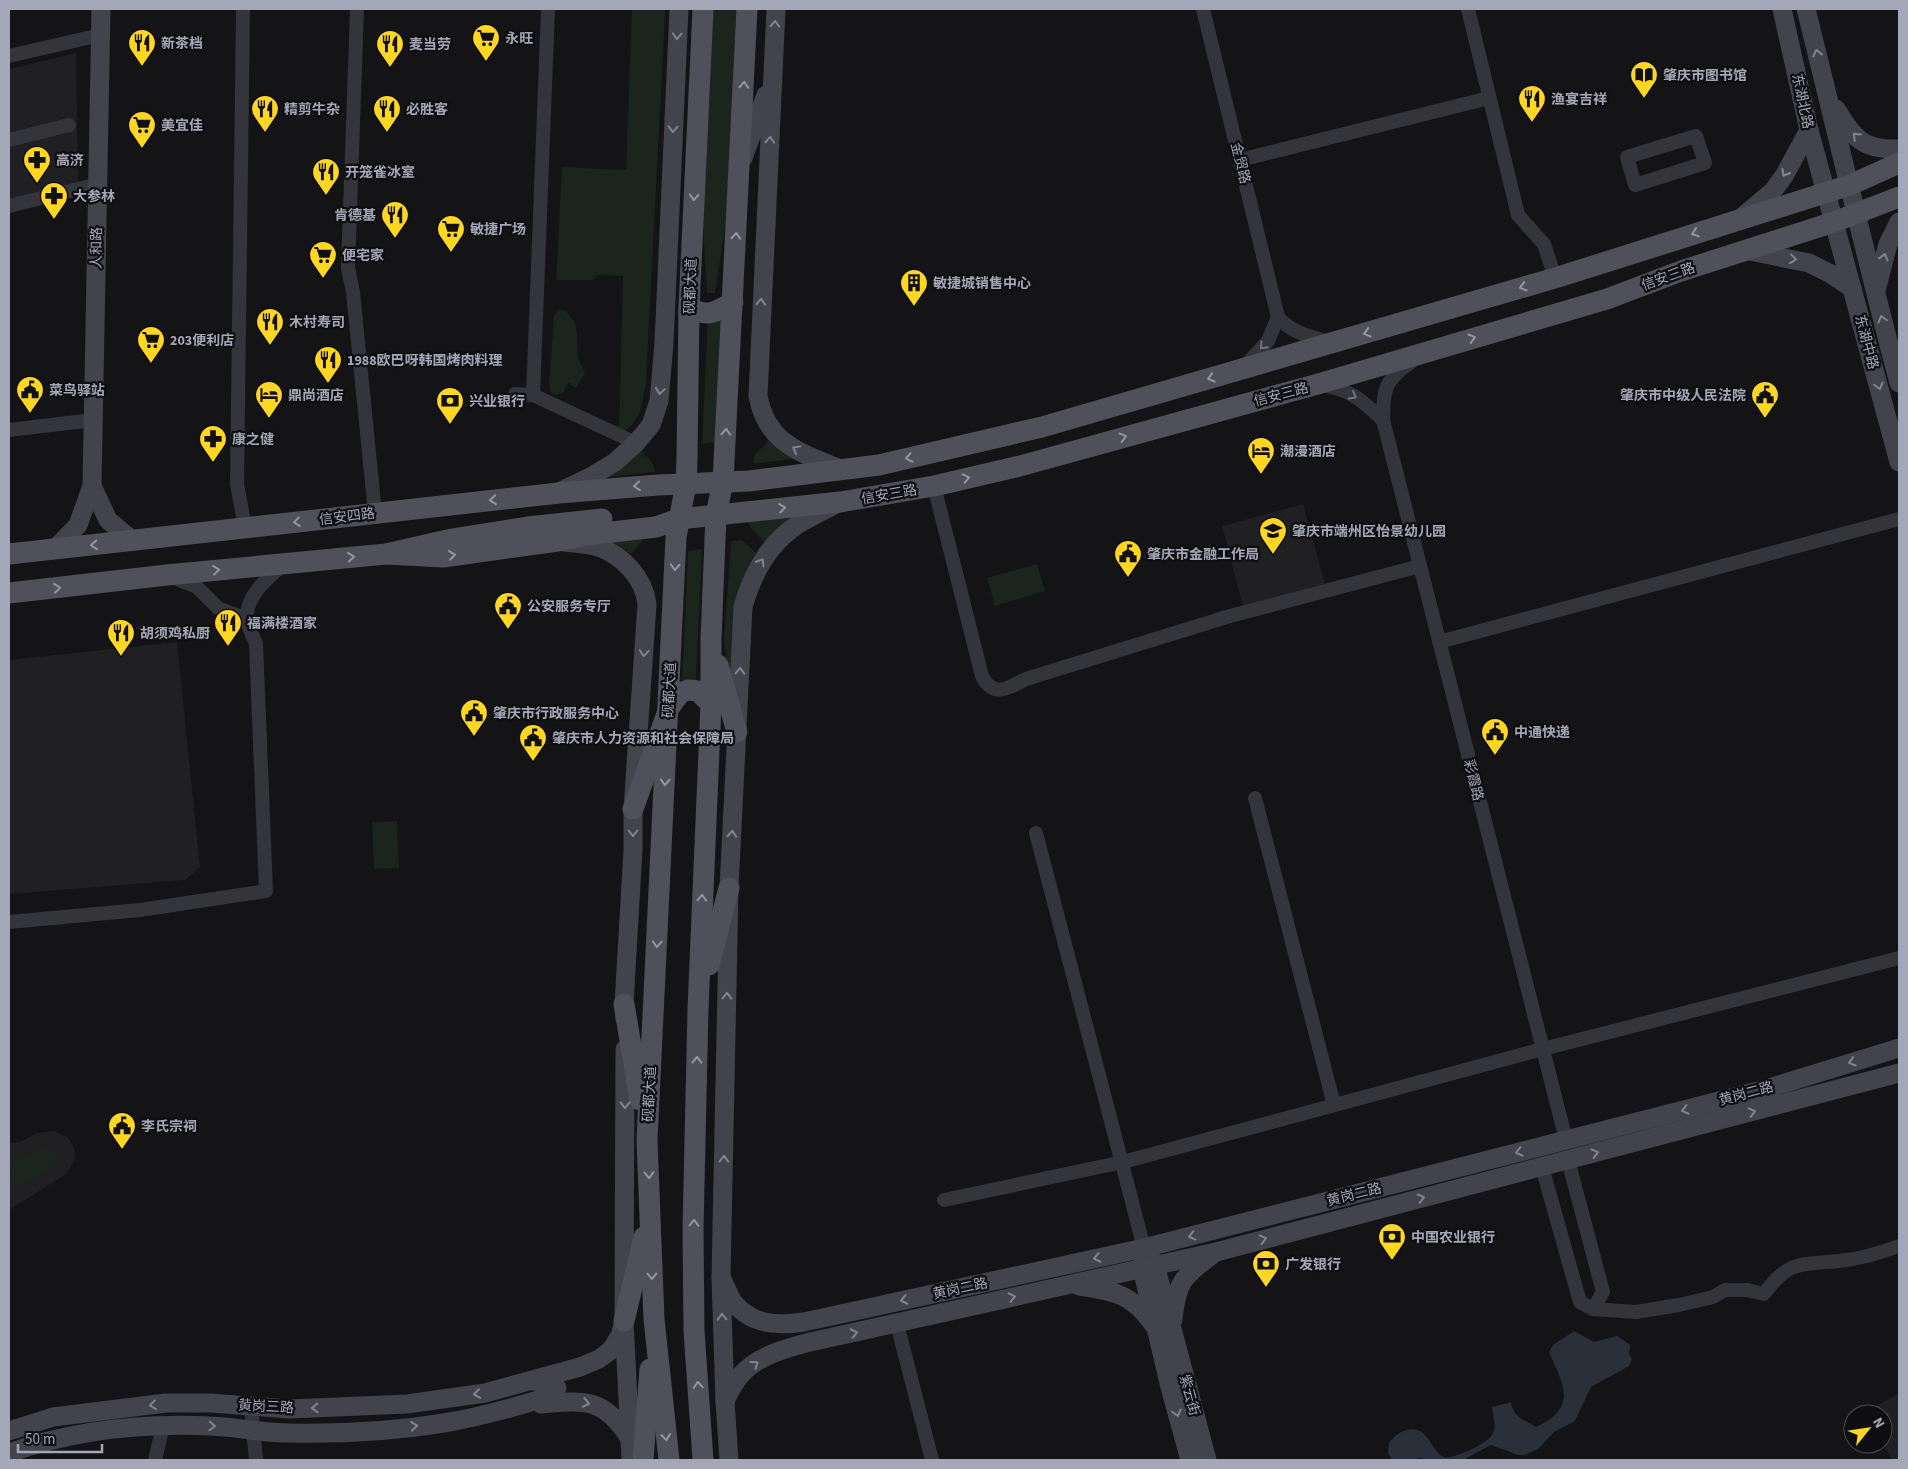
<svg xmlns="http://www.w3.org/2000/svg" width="1908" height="1469" font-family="'Source Sans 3','Noto Sans SC',sans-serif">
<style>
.built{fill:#201f22}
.green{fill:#1b241d}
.water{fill:#29303a}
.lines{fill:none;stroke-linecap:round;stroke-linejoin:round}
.street{stroke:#34343b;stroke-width:14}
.secondary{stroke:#42434b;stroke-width:19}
.primary{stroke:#50505a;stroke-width:21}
.oneway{stroke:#828491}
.oneway2{stroke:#9396a4}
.oneway3{stroke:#72737f}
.labels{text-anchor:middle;stroke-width:4.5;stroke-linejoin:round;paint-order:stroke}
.poi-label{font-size:14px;font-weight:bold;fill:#a4a7b7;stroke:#0f0e10;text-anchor:start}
.street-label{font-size:14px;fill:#a4a7b7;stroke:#0f0e10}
</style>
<rect width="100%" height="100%" fill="#141315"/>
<g class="built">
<path d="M76,53L78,185L9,201V69Z"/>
<path d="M1303,504L1325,584L1243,606L1222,526Z"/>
<path d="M177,642L200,867L185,880L9,894V660Z"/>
<path d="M55,1131L68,1138L75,1149L74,1161L66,1174L9,1210V1143L20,1142L37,1133Z"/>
<path d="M1899,1393V1460H1892L1883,1444V1414L1864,1413Z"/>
</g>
<g class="green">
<path d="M632,9H665V15L646,382C642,404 642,424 619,433L623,276L598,275L592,280H556L562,167L626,170Z"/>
<path d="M712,9H738L728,207L715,293H707L702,209Z"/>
<path d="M559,309L566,311L575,322L577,335L578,358L585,373L576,387H574L569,383L566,385L564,392L557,395L551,393L549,386L554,315Z"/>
<path d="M708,315H723L717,442L702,444Z"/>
<path d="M770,440L800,458L753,464L755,454Z"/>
<path d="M639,449L652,462L655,472L608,477Z"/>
<path d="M796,514L764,542L751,528L747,521Z"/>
<path d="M599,536L645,538L631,554L622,548Z"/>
<path d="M742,540L756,553C730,591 734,639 731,683H729L724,640L731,541Z"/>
<path d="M702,549L696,680H682L688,551Z"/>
<path d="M1037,564L1045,591L995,606L987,578Z"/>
<path d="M397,821L399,868L374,869L372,822Z"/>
<path d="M45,1145L57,1167L18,1188L9,1171V1164Z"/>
</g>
<path class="water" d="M1574,1331L1594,1342L1617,1336L1630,1345L1629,1354L1632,1359L1629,1366L1591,1387L1575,1421L1554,1432L1538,1449L1525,1455H1518L1491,1445L1463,1460H1433L1420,1458L1411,1460H1392L1388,1453L1389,1443C1396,1432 1414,1423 1425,1435C1433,1443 1434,1453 1446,1458C1458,1456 1490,1444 1494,1431C1496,1424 1493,1415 1492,1407L1511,1402C1513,1417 1524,1420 1536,1427C1579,1407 1563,1385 1549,1352L1553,1345Z"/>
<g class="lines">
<g class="street">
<path d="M243,9L237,484L245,528"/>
<path d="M357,9L348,268L353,292L375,513"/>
<path d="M548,9L533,395L636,443"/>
<path d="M1203,9L1278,317C1291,333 1311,337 1330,342"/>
<path d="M1468,9L1518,215L1544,244L1555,278"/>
<path d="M9,56L100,35"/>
<path d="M1696,136L1705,163L1635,185L1627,157Z"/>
<path d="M9,140L69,125"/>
<path d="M1240,160L1489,98"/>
<path d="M9,206L98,184"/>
<path d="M1411,362C1384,381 1384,388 1383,420L1566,1140"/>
<path d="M1244,367L1268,341L1278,317"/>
<path d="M1322,385C1353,391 1360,399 1383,420"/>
<path d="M515,394L533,395"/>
<path d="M9,430L93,420"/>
<path d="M934,486L982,676C994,699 1008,688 1026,679L1230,616L1420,566"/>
<path d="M172,577L197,587L218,608L247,619"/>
<path d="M1439,642L1899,519"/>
<path d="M1255,798L1334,1105"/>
<path d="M1036,833L1144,1248"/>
<path d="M9,922L140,910L266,891L256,644C253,636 247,626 247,618C246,595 268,578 284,564"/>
<path d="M1568,1160L1603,1292L1593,1309"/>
<path d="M1542,1167L1580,1302L1593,1309L1636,1312L1679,1305L1713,1297L1725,1290H1747L1764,1294C1791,1256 1806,1266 1846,1260C1864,1258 1882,1252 1899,1246"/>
<path d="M944,1200L1123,1162L1543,1049L1899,958"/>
<path d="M897,1324L932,1460"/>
<path d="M251,1406L256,1460"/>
<path d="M155,1460L163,1426"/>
</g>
<g class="secondary">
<path d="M776,9L758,396C767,444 800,452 840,469"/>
<path d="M1782,9L1809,130L1899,462"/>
<path d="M1806,9C1837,133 1866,259 1899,383"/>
<path d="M1836,109C1855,139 1862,150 1899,149"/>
<path d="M743,158L766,95"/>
<path d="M1741,218L1773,191L1784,176L1809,130"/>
<path d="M1745,250L1809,263L1831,274L1852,288"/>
<path d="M1876,291L1888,244L1899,222"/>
<path d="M92,486L108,520L133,541"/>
<path d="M561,491L592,476L615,462L636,443L651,425L659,401L664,343L679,9"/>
<path d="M564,542C575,543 588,544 599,547C623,556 644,578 647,604L633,809V850L624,1004L625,1019"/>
<path d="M56,548L78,525L92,486L101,9"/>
<path d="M625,1049L624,1321L631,1460"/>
<path d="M1149,1255L1155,1265L1207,1460"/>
<path d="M1143,1257L1142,1268L1170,1387L1190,1460"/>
<path d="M721,1277C725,1285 729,1296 734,1303C752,1325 778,1326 804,1322L1144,1248L1766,1089L1899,1048"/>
<path d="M1079,1286C1114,1291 1132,1294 1153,1324"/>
<path d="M1173,1320C1177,1281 1182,1278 1212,1255"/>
<path d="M725,1401C729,1393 733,1384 739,1377C756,1356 782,1350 806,1343L1216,1252L1899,1073"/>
<path d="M541,1404C585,1400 605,1398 630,1439"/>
<path d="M9,1431L53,1417L166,1403H211L289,1409L407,1404L485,1393L580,1367L599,1359L611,1350L620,1336L623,1325"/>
<path d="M9,1453C72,1431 143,1423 210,1426C237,1427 263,1433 289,1433C339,1434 395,1431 444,1423C481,1417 519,1406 554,1395L557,1388L552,1381H533"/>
<path d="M729,1460L725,1401L721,1277L729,888L743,607C752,575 768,544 797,525C810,517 825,510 838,503"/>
</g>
<g class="primary">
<path d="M689,308C708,317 715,313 733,302"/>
<path d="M9,554L559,493L658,485L749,481L879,465L1042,427L1555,278L1850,185L1899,163"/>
<path d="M386,554L443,557L558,541L586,535L656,527L679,519L840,502L934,486L1020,466L1318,384L1607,299L1681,271L1834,222L1899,197"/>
<path d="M9,593L167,575L386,554L452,539L528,527L602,519"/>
<path d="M718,665L737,732"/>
<path d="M633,809L669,708L680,693L688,690L698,691L711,704"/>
<path d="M709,965L729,888"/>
<path d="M624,1004L640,1100"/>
<path d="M624,1321L644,1237"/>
<path d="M643,1460L650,1369"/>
<path d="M669,1460L654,1319L647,1140L676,537L686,484L687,458L689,308L703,9"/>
<path d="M703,1460L694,1331L693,1229L698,1009L711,704V639L716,515L723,481L747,9"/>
</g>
</g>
<defs><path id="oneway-chevron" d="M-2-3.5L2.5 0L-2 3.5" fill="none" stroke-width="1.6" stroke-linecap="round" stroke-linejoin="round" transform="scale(1.25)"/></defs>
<g class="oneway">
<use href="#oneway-chevron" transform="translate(775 24) rotate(-87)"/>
<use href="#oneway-chevron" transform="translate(677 36) rotate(93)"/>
<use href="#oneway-chevron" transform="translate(1817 53) rotate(-104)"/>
<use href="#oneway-chevron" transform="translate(673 129) rotate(92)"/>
<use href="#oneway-chevron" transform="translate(1856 136) rotate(-136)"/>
<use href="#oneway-chevron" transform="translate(770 140) rotate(-87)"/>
<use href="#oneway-chevron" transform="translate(1785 173) rotate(120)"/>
<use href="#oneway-chevron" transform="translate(1884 257) rotate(-76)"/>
<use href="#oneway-chevron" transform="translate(1793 259) rotate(7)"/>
<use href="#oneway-chevron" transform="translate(761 302) rotate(-87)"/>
<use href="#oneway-chevron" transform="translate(1882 319) rotate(-105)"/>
<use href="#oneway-chevron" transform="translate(1879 386) rotate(75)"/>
<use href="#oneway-chevron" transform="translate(660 391) rotate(98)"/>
<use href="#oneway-chevron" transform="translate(796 449) rotate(-151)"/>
<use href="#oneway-chevron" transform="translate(761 562) rotate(-58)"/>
<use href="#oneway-chevron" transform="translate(644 653) rotate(94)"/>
<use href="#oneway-chevron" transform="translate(740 671) rotate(-88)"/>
<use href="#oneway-chevron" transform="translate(633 833) rotate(90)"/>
<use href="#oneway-chevron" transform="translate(732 834) rotate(-87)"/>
<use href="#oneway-chevron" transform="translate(727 996) rotate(-89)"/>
<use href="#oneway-chevron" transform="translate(1852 1062) rotate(163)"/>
<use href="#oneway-chevron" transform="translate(625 1105) rotate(91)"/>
<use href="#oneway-chevron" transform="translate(1685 1110) rotate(166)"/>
<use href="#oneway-chevron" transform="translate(1752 1112) rotate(-15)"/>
<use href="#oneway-chevron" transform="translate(1519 1152) rotate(166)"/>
<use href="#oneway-chevron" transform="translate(1595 1153) rotate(-15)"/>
<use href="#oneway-chevron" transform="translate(724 1159) rotate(-89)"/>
<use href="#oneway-chevron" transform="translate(1421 1198) rotate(-15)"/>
<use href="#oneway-chevron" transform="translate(1192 1236) rotate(166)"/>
<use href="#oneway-chevron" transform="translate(1263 1239) rotate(-15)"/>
<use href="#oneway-chevron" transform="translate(1097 1258) rotate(168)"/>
<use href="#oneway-chevron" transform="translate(1012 1297) rotate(-13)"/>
<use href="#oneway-chevron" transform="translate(904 1300) rotate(168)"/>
<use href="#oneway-chevron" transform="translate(722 1317) rotate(-92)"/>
<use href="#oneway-chevron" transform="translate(854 1333) rotate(-12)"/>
<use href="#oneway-chevron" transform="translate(755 1364) rotate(-36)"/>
<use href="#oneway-chevron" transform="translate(477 1394) rotate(172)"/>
<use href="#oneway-chevron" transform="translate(586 1403) rotate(11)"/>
<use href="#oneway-chevron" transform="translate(153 1405) rotate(173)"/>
<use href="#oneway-chevron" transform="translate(315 1408) rotate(178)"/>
<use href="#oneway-chevron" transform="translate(1177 1413) rotate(75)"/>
<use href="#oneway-chevron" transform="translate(212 1426) rotate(3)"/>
<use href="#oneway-chevron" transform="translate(414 1426) rotate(-6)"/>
</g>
<g class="oneway2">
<use href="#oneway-chevron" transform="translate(744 85) rotate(-87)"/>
<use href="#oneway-chevron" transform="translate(694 197) rotate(93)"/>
<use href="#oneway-chevron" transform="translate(1695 233) rotate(162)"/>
<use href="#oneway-chevron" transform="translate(736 236) rotate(-87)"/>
<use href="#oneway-chevron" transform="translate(1523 287) rotate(164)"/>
<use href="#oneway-chevron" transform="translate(1367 333) rotate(164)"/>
<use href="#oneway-chevron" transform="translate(1472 338) rotate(-16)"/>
<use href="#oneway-chevron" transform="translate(1211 378) rotate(164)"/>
<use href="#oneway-chevron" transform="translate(726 432) rotate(-87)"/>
<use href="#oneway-chevron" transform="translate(1123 437) rotate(-15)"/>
<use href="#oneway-chevron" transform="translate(909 458) rotate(167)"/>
<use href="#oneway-chevron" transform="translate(966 478) rotate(-13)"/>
<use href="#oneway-chevron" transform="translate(637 486) rotate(175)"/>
<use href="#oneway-chevron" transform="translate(493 500) rotate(174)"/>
<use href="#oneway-chevron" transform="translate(782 508) rotate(-6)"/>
<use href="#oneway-chevron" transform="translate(297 522) rotate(173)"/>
<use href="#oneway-chevron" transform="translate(94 545) rotate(175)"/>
<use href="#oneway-chevron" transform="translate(452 555) rotate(-8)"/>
<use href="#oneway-chevron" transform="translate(351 557) rotate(-5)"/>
<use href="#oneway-chevron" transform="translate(675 567) rotate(93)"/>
<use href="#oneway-chevron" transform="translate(216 570) rotate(-6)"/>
<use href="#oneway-chevron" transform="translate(57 588) rotate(-7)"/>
<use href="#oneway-chevron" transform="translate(665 782) rotate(93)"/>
<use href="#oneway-chevron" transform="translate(702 898) rotate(-87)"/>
<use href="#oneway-chevron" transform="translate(657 944) rotate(93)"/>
<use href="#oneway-chevron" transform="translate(697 1060) rotate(-89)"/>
<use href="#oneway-chevron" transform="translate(649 1175) rotate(88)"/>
<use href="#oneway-chevron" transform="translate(694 1223) rotate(-89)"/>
<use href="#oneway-chevron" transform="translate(652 1276) rotate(88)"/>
<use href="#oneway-chevron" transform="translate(698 1385) rotate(-94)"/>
<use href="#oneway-chevron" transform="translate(666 1437) rotate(84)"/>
</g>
<g class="oneway3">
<use href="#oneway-chevron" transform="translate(1263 346) rotate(133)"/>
<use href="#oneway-chevron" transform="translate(1353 396) rotate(31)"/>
</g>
<defs>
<symbol id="supermarket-pin" viewBox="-11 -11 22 30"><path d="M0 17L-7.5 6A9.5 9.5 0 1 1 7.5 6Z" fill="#ffd622" stroke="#0f0e10"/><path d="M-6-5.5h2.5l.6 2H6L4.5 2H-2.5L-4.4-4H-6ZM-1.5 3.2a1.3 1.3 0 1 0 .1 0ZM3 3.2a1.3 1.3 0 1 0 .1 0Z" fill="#111"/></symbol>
<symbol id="restaurant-pin" viewBox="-11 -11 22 30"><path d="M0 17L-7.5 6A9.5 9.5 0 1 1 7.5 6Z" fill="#ffd622" stroke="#0f0e10"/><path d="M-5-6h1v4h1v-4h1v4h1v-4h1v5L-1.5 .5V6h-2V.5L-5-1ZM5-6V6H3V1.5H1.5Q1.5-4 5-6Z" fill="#111"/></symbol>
<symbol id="library-pin" viewBox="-11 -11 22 30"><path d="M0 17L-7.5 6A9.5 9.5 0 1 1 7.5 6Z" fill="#ffd622" stroke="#0f0e10"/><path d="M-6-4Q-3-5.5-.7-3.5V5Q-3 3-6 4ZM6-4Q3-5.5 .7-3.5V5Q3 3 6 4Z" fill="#111"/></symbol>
<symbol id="pharmacy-pin" viewBox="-11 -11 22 30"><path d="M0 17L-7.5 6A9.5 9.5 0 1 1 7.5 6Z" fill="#ffd622" stroke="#0f0e10"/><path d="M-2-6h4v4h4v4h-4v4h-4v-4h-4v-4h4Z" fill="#111"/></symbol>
<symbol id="building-pin" viewBox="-11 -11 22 30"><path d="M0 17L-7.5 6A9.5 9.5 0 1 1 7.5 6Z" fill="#ffd622" stroke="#0f0e10"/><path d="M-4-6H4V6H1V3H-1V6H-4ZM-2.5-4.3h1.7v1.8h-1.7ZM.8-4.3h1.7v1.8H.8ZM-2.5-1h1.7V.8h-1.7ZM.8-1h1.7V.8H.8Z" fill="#111"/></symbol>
<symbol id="civic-pin" viewBox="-11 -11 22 30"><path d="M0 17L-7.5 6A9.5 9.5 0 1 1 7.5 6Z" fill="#ffd622" stroke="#0f0e10"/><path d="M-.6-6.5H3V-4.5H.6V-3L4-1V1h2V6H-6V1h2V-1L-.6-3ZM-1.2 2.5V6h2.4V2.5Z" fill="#111"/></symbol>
<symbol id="hotel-pin" viewBox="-11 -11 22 30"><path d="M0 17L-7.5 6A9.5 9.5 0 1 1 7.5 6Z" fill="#ffd622" stroke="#0f0e10"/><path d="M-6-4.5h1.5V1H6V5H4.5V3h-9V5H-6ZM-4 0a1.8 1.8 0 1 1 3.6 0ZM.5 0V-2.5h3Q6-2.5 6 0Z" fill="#111"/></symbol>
<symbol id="bank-pin" viewBox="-11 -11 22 30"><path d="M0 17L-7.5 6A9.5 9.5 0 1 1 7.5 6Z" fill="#ffd622" stroke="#0f0e10"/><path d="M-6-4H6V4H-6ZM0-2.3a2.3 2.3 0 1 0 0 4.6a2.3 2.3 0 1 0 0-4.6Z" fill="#111"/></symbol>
<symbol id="school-pin" viewBox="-11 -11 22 30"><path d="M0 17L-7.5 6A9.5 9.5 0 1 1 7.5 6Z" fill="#ffd622" stroke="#0f0e10"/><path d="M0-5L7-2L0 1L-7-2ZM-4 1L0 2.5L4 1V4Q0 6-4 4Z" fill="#111"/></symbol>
</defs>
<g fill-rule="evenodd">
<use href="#supermarket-pin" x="470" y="22" width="32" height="43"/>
<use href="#restaurant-pin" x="126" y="27" width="32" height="43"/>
<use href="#restaurant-pin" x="374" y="28" width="32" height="43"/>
<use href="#library-pin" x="1628" y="59" width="32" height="43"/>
<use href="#restaurant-pin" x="1516" y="83" width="32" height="43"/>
<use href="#restaurant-pin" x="249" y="93" width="32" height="43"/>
<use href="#restaurant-pin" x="371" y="93" width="32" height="43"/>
<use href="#supermarket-pin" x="126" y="109" width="32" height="43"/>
<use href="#pharmacy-pin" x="21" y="144" width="32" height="43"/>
<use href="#restaurant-pin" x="310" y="156" width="32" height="43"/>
<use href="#pharmacy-pin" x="38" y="180" width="32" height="43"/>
<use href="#restaurant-pin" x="379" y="199" width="32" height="43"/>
<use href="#supermarket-pin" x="435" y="213" width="32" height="43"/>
<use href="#supermarket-pin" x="307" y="239" width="32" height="43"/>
<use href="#building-pin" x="898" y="267" width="32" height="43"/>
<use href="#restaurant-pin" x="254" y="306" width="32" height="43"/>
<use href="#supermarket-pin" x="135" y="324" width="32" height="43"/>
<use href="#restaurant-pin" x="312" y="344" width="32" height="43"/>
<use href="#civic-pin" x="14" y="374" width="32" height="43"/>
<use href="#hotel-pin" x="253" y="379" width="32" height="43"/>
<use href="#civic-pin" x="1749" y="379" width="32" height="43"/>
<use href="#bank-pin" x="434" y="385" width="32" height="43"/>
<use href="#pharmacy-pin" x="197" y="423" width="32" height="43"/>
<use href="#hotel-pin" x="1245" y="435" width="32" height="43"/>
<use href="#school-pin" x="1257" y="515" width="32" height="43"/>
<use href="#civic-pin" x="1112" y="538" width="32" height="43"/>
<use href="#civic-pin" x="492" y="590" width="32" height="43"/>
<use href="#restaurant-pin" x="212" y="607" width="32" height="43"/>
<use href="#restaurant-pin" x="105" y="617" width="32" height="43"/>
<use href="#civic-pin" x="458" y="697" width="32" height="43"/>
<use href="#civic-pin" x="1479" y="716" width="32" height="43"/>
<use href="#civic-pin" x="517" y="722" width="32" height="43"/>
<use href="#civic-pin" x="106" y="1110" width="32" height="43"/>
<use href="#bank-pin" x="1376" y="1221" width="32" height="43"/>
<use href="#bank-pin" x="1250" y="1248" width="32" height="43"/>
</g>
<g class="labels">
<g class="poi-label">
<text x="505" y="43">永旺</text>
<text x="161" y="48">新茶档</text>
<text x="409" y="49">麦当劳</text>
<text x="1663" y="80">肇庆市图书馆</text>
<text x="1551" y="104">渔宴吉祥</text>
<text x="284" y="114">精剪牛杂</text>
<text x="406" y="114">必胜客</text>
<text x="161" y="130">美宜佳</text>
<text x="56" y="165">高济</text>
<text x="345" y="177">开笼雀冰室</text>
<text x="73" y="201">大参林</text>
<text x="376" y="220" text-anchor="end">肯德基</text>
<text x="470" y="234">敏捷广场</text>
<text x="342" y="260">便宅家</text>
<text x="933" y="288">敏捷城销售中心</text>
<text x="289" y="327">木村寿司</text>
<text x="170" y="345">203便利店</text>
<text x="347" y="365">1988欧巴呀韩国烤肉料理</text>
<text x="49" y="395">菜鸟驿站</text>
<text x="288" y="400">鼎尚酒店</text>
<text x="1746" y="400" text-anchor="end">肇庆市中级人民法院</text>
<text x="469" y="406">兴业银行</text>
<text x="232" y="444">康之健</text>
<text x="1280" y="456">潮漫酒店</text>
<text x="1292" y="536">肇庆市端州区怡景幼儿园</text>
<text x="1147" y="559">肇庆市金融工作局</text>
<text x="527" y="611">公安服务专厅</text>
<text x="247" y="628">福满楼酒家</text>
<text x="140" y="638">胡须鸡私厨</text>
<text x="493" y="718">肇庆市行政服务中心</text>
<text x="1514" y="737">中通快递</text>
<text x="552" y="743">肇庆市人力资源和社会保障局</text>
<text x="141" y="1131">李氏宗祠</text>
<text x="1411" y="1242">中国农业银行</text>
<text x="1285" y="1269">广发银行</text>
</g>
<g class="street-label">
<text transform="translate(1803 101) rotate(78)" y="5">东湖北路</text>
<text transform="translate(1241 163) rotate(76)" y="5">金贸路</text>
<text transform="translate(96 248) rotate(-89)" y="5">人和路</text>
<text transform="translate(1668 276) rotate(-20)" y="5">信安三路</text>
<text transform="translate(690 286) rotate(-88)" y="5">砚都大道</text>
<text transform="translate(1867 342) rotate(75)" y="5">东湖中路</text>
<text transform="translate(1281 394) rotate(-15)" y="5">信安三路</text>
<text transform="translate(889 494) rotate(-10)" y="5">信安三路</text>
<text transform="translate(347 516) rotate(-7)" y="5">信安四路</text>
<text transform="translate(669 690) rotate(-87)" y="5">砚都大道</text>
<text transform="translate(1474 780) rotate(76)" y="5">彩霞路</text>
<text transform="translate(1746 1093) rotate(-15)" y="5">黄岗二路</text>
<text transform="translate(649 1094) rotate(-87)" y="5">砚都大道</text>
<text transform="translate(1354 1194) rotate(-14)" y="5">黄岗二路</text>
<text transform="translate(960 1288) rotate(-12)" y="5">黄岗二路</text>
<text transform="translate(1190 1395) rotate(75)" y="5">紫云街</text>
<text transform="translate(266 1406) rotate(3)" y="5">黄岗三路</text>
</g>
</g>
<rect width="1908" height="1469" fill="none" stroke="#a4a7b7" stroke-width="20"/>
<g transform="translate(1868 1429) rotate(60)"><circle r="24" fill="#0f0e10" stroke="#4b4b53"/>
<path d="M0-4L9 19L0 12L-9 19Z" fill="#ffd622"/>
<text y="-8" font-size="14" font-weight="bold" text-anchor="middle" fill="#a4a7b7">N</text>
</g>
<path d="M18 1444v8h84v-8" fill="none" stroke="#a4a7b7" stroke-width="2.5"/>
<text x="25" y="1444" font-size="15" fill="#a4a7b7" stroke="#0f0e10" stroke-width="4" paint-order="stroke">50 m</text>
</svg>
